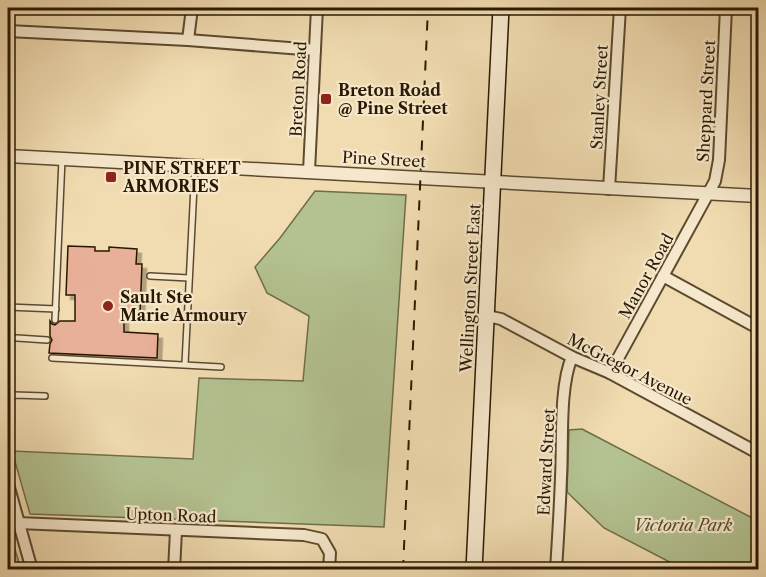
<svg xmlns="http://www.w3.org/2000/svg" width="766" height="577" font-family="'Libre Caslon Text',serif">
<style>
.green{fill:#b4c291;stroke:#6f6e4a;stroke-width:1.5}
.building{fill:#e8af99;stroke:#2a1902;stroke-width:1.5;filter:url(#shadow)}
.lines{fill:none;stroke-linecap:round;stroke-linejoin:round}
.service-casing{stroke:#5c4a2e;stroke-width:8}
.minor-casing{stroke:#5c4a2e;stroke-width:14}
.tertiary-casing{stroke:#5c4a2e;stroke-width:15}
.secondary-casing{stroke:#2a1902;stroke-width:18}
.service{stroke:#f6e8cc;stroke-width:5}
.minor{stroke:#f6e8cc;stroke-width:10}
.tertiary{stroke:#f6e8cc;stroke-width:12}
.secondary{stroke:#f6e8cc;stroke-width:15}
.rail{stroke:#2a1902;stroke-width:2;stroke-dasharray:10 10;stroke-linecap:butt}
.poi-dot{fill:#8f2418;stroke:#f6e8cc;stroke-width:2}
.labels{text-anchor:middle;stroke-width:4.5;stroke-linejoin:round;paint-order:stroke}
.street-label{font-size:16px;fill:#2a1902;stroke:#f6e8cc}
.poi-label{font-size:16px;font-weight:bold;fill:#2a1902;stroke:#f6e8cc;text-anchor:start}
.park-label{font-size:16px;font-style:italic;fill:#534c2d;stroke:#f6e8cc}
</style>
<defs>
<filter id="shadow"><feDropShadow dx="4.5" dy="4.5" stdDeviation="0" flood-color="#0004"/></filter>
</defs>
<rect width="100%" height="100%" fill="#f1dcb1"/>
<filter id="stains"><feTurbulence type="fractalNoise" baseFrequency=".00333" numOctaves="4"/><feColorMatrix values="0 0 0 0 .2 0 0 0 0 .09 0 0 0 0 .02 0 0 0 .5 -.17"/></filter>
<radialGradient id="worn" r=".72"><stop offset=".6" stop-color="#630" stop-opacity="0"/><stop offset="1" stop-color="#630" stop-opacity=".3"/></radialGradient>
<g class="green">
<path d="M315,191L406,195L384,527L30,514L12,451L193,459L199,378L303,381L309,316L267,293L255,267L280,238Z"/>
<path d="M582,429L758,521V569H683L604,528L567,492L569,430Z"/>
<path d="M8,527L21,569H8Z"/>
</g>
<path class="building" d="M68,246L95,247V251H109V247L137,249L136,264H142L140,314L124,313V332L158,334L157,358L49,353L50,344L52,340L50,336V321L52,324L55,325L60,321H75V295H66Z"/>
<g class="lines">
<defs>
<g id="service">
<path d="M150,276L189,278"/>
<path d="M8,307L56,309"/>
<path d="M55,320L62,159"/>
<path d="M17,338L47,340"/>
<path d="M52,358L221,367"/>
<path d="M185,364L195,166"/>
<path d="M8,397L14,395L45,396"/>
</g>
<g id="minor">
<path d="M8,31L188,40L315,50"/>
<path d="M188,40L192,8"/>
<path d="M309,171L317,8"/>
<path d="M609,189L620,8"/>
<path d="M663,276L758,328"/>
<path d="M487,316L501,319L572,357L610,373L758,453"/>
<path d="M610,373L715,181L719,160L726,8"/>
<path d="M8,484L32,570"/>
<path d="M18,523L304,535L322,539L330,553L329,570"/>
<path d="M174,570L176,531"/>
<path d="M556,570C558,539 560,508 561,477C563,443 559,387 572,357"/>
</g>
<path id="tertiary" d="M8,156L758,196"/>
<path id="secondary" d="M474,570L501,8"/>
</defs>
<use href="#service" class="service-casing"/>
<use href="#minor" class="minor-casing"/>
<use href="#tertiary" class="tertiary-casing"/>
<use href="#secondary" class="secondary-casing"/>
<use href="#service" class="service"/>
<use href="#minor" class="minor"/>
<use href="#tertiary" class="tertiary"/>
<use href="#secondary" class="secondary"/>
<path class="rail" d="M403,570L428,8"/>
</g>
<g class="poi-dot">
<rect x="320" y="93" width="12" height="12" rx="3"/>
<rect x="105" y="171" width="12" height="12" rx="3"/>
<circle cx="108" cy="306" r="6"/>
</g>
<g class="labels">
<g class="street-label">
<text transform="translate(298 89) rotate(-87)" y="6">Breton Road</text>
<text transform="translate(599 97) rotate(-87)" y="6">Stanley Street</text>
<text transform="translate(706 101) rotate(-87)" y="6">Sheppard Street</text>
<text transform="translate(384 159) rotate(3)" y="6">Pine Street</text>
<text transform="translate(646 276) rotate(-61)" y="6">Manor Road</text>
<text transform="translate(470 288) rotate(-87)" y="6">Wellington Street East</text>
<text transform="translate(630 369) rotate(27)" y="6">McGregor Avenue</text>
<text transform="translate(546 462) rotate(-87)" y="6">Edward Street</text>
<text transform="translate(171 515) rotate(2)" y="6">Upton Road</text>
</g>
<g class="poi-label">
<text x="338" y="96">Breton Road<tspan x="338" dy="18">@ Pine Street</tspan></text>
<text x="123" y="174">PINE STREET<tspan x="123" dy="18">ARMORIES</tspan></text>
<text x="120" y="303">Sault Ste<tspan x="120" dy="18">Marie Armoury</tspan></text>
</g>
<g class="park-label">
<text x="683" y="531">Victoria Park</text>
</g>
</g>
<rect width="766" height="577" fill="none" stroke="#f1dcb1" stroke-width="30"/>
<rect x="9" y="9" width="748" height="559" fill="none" stroke="#2a1902" stroke-width="3"/>
<rect x="15" y="15" width="736" height="547" fill="none" stroke="#2a1902" stroke-width="1.5"/>
<rect width="100%" height="100%" filter="url(#stains)"/>
<rect width="100%" height="100%" fill="url(#worn)"/>
</svg>
